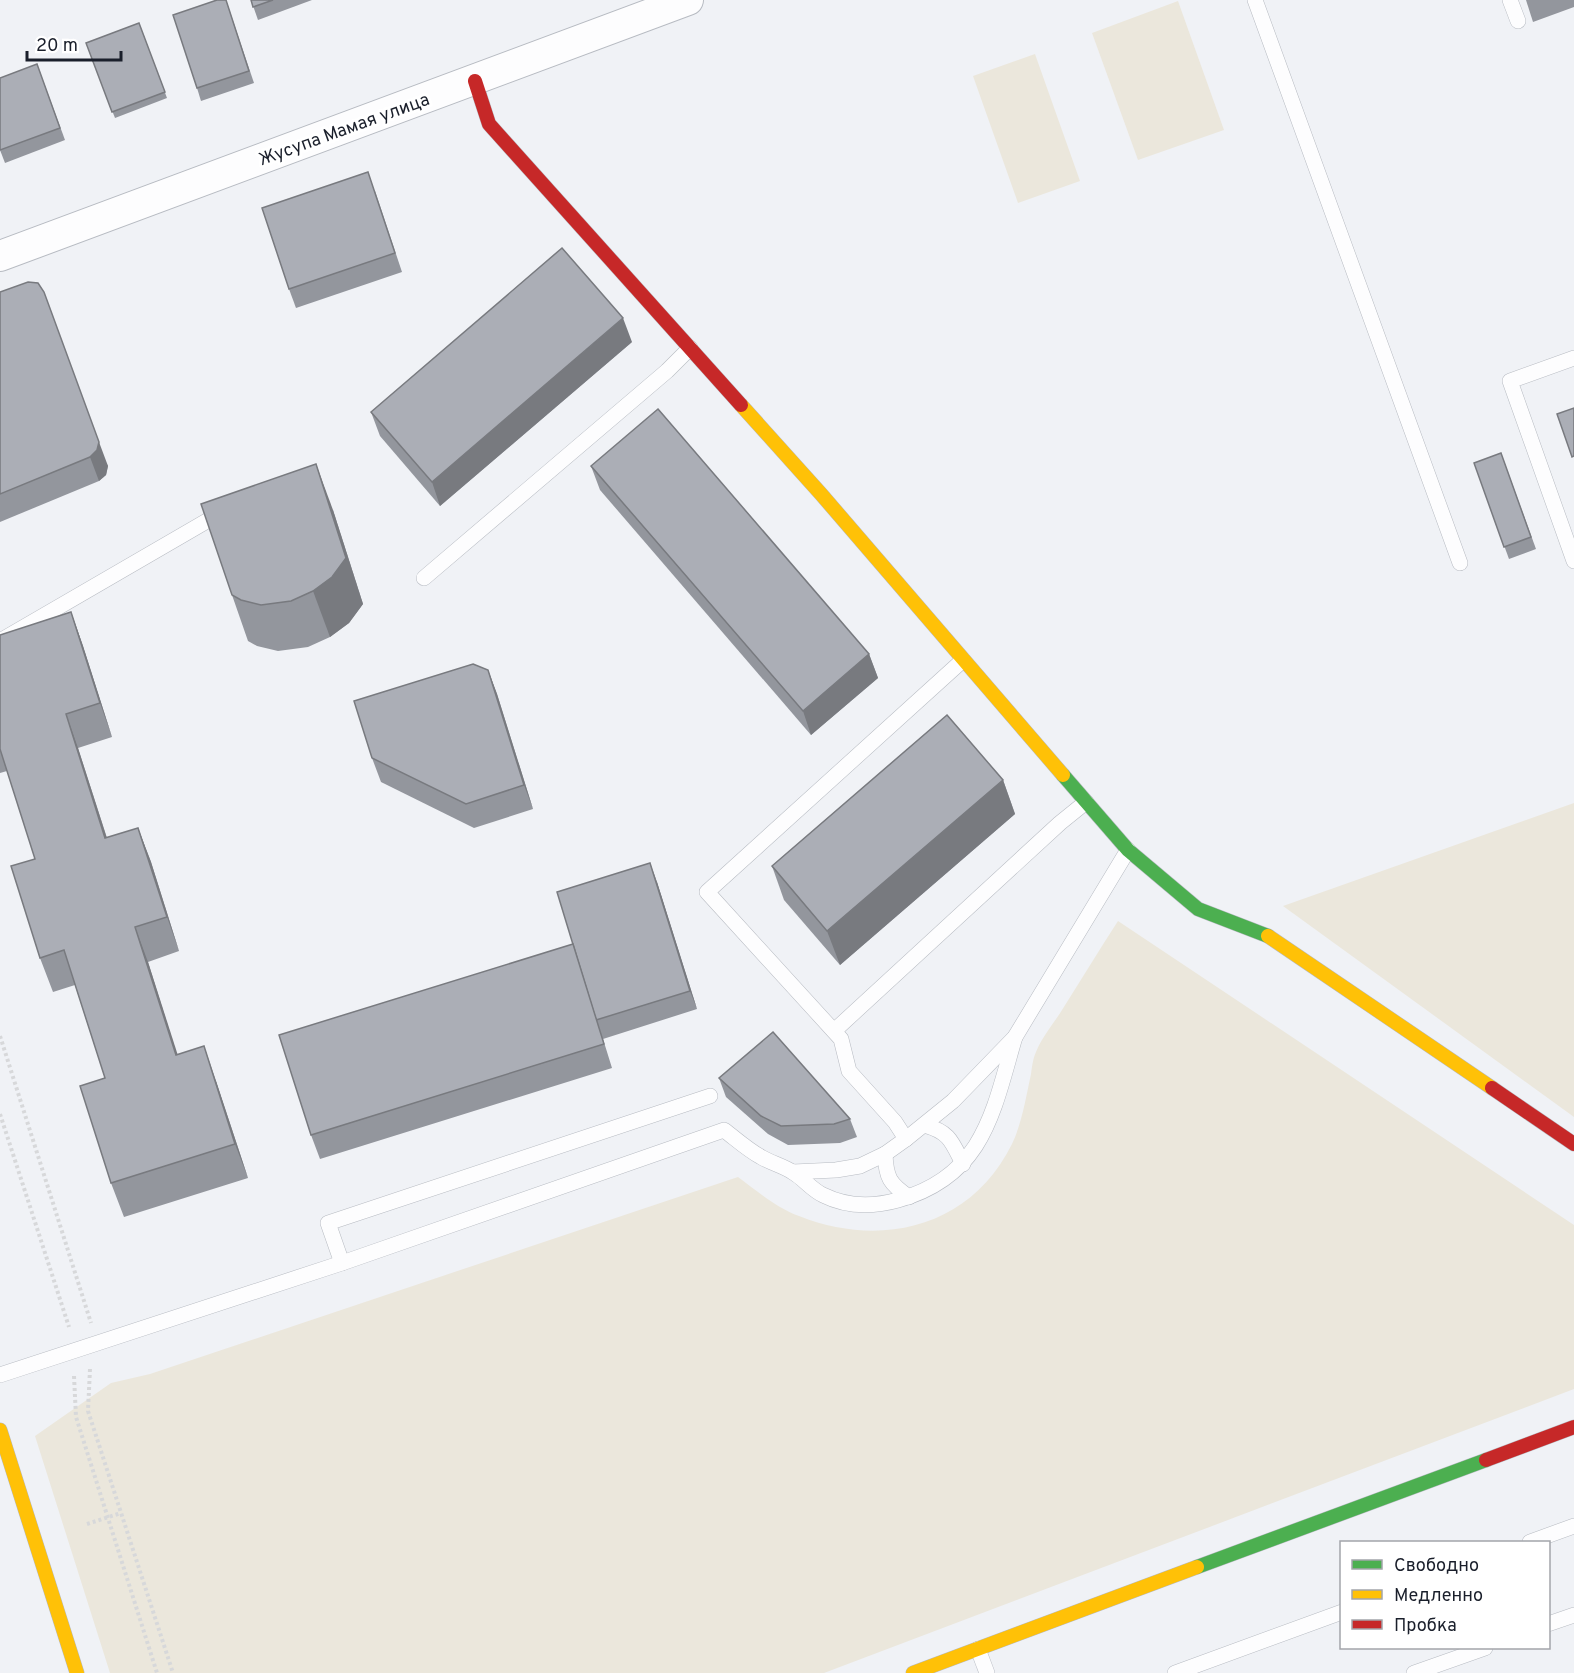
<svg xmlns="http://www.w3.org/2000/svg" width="1574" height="1673" font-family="Overpass,sans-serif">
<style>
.green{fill:#ebe7dc}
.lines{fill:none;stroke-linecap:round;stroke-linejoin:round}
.lane-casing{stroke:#b7bbc2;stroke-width:16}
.street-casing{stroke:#b7bbc2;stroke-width:32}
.fast-casing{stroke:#b7bbc2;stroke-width:15}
.slow-casing{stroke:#b7bbc2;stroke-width:15}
.jam-casing{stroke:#b7bbc2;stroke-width:15}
.path{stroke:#d7d8da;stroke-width:4;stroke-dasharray:3 3;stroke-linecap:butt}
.lane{stroke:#fdfdfe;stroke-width:15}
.street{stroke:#fdfdfe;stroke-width:30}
.fast{stroke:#4caf50;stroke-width:14}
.slow{stroke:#ffc107;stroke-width:14}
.jam{stroke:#c62828;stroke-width:14}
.wall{fill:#93969d}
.shaded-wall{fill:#787a7f}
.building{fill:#abaeb6;stroke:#787a7f;stroke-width:1.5}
.labels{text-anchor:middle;stroke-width:6;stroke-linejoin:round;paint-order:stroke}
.street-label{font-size:18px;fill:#1a1f2b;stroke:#fff}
</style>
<rect width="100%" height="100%" fill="#f0f2f6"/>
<g class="green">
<path d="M1178,1L1224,130L1138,160L1092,33Z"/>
<path d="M1035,54L1080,181L1018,203L973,76Z"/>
<path d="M1574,803V1117L1283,906Z"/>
<path d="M1118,921L1574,1225V1389L824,1673H110L35,1436L111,1383L150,1374L738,1177C757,1191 777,1208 799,1216C882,1249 971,1227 1012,1144C1022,1123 1026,1097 1031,1074C1032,1067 1033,1058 1036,1052C1042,1037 1054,1023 1062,1010C1081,980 1099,950 1118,921Z"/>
</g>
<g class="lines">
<defs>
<g id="lane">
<path d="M1255,0L1460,563"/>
<path d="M1510,0L1518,21"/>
<path d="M1574,358L1510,381L1574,561"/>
<path d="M424,578L667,371L690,348"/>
<path d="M0,641L224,511"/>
<path d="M834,1031L1060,823L1086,802"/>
<path d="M924,1125C950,1132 952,1142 963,1164"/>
<path d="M906,1139L895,1122L849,1071L841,1039L707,892L963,660"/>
<path d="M885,1154C886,1178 890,1184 909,1197"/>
<path d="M793,1172L836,1170L860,1166L885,1154L906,1139L953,1101L1015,1037L1128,850"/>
<path d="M342,1263L328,1223L710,1096"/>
<path d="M0,1375L342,1263L724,1130C736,1139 748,1150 761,1157C771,1163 784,1166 794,1173C804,1179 812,1190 823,1195C847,1207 873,1207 898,1200C984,1176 993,1112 1015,1037"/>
<path d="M1530,1542L1574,1526"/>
<path d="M1548,1624L1574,1615"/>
<path d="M978,1649L987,1673"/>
<path d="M1175,1673L1342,1612"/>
<path d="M1414,1673L1485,1648"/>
</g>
<path id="street" d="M0,256L688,0"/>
<g id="fast">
<path d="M1063,775L1128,850L1198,909L1268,936"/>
<path d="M1197,1567L1486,1460"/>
</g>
<g id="slow">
<path d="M741,405L821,494L1063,775"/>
<path d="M1268,936L1492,1088"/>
<path d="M0,1430L77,1673"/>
<path d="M913,1673L1197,1567"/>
</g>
<g id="jam">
<path d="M475,81L489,124L741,405"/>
<path d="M1492,1088L1574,1144"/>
<path d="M1486,1460L1574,1427"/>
</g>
</defs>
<use href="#lane" class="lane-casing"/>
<use href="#street" class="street-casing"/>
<use href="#fast" class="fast-casing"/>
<use href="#slow" class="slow-casing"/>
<use href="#jam" class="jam-casing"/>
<g class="path">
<path d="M0,1036L91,1323"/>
<path d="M0,1114L69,1327"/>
<path d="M90,1369L88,1411L173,1673"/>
<path d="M74,1376L76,1417L157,1673"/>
<path d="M87,1524L121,1513"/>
</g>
<use href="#lane" class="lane"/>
<use href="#street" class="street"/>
<use href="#fast" class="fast"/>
<use href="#slow" class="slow"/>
<use href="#jam" class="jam"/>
</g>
<g class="wall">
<path d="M226,0L254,83L201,101L197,88Z"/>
<path d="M251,0H312L258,20Z"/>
<path d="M1526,0H1574V7L1533,22Z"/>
<path d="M139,23L167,98L115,118L86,43Z"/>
<path d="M37,64L65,140L5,163L0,150Z"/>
<path d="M375,191L402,272L296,308L289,289Z"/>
<path d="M0,292L108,466L106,475L99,481L0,522Z"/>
<path d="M632,342L440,506L380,436L371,412Z"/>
<path d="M1501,453L1536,549L1509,559L1474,463Z"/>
<path d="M591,466L869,654L878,678L811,735L600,490Z"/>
<path d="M333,510L363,604L349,623L330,637L308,647L278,651L257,646L248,641L232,595Z"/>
<path d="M71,612L83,646L112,737L78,748L107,838L138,828L151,862L179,951L148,962L177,1055L216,1081L248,1178L124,1217L111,1183L105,1078L75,985L53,992L40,958L35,859L7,771L0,773V635Z"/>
<path d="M488,670L497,694L533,809L474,828L381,782L372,758Z"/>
<path d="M1003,780L1015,814L840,965L784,900L772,866Z"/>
<path d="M657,882L697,1009L603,1039L612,1068L320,1159L311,1135Z"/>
<path d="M719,1078L850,1119L857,1137L840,1143L788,1145L768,1134L726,1097Z"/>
</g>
<g class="shaded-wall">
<path d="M623,318L632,342L440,506L432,482Z"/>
<path d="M99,442L108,466L106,475L99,481L90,457Z"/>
<path d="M316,464L333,510L363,604L349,623L330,637L313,591Z"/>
<path d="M71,612L83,646L112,737L100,703Z"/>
<path d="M869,654L878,678L811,735L803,711Z"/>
<path d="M488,670L497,694L533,809L524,785Z"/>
<path d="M66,714L78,748L118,873L105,838Z"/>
<path d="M1003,780L1015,814L840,965L827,931Z"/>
<path d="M138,828L151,862L179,951L167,917Z"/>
<path d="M650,863L657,882L697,1009L690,991Z"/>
<path d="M135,927L148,962L189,1090L176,1055Z"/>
<path d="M204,1046L216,1081L248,1178L235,1144Z"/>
</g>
<g class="building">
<path d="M217,0H226L249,71L197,88L173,15Z"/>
<path d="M251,0H273L253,7Z"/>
<path d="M139,23L165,92L112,112L86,43Z"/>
<path d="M37,64L60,128L0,150V78Z"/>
<path d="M368,172L395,253L289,289L262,208Z"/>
<path d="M562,248L623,318L432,482L371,412Z"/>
<path d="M28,282L38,283L44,292L99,442L97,450L90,457L0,494V292Z"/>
<path d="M1574,408V456L1572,457L1557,414Z"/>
<path d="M658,409L869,654L803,711L591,466Z"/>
<path d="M1501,453L1531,537L1504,547L1474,463Z"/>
<path d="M316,464L346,558L332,577L313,591L291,601L261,605L241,600L232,595L201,504Z"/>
<path d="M71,612L100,703L66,714L105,838L138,828L167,917L135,927L176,1055L204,1046L235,1144L111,1183L80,1086L105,1078L64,950L40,958L11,866L35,859L0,749V635Z"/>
<path d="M473,664L488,670L524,785L466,804L372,758L354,701Z"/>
<path d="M947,715L1003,780L827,931L772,866Z"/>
<path d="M650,863L690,991L596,1020L557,892Z"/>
<path d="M573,944L604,1044L311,1135L279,1035Z"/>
<path d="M773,1032L850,1119L834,1124L781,1126L761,1116L719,1078Z"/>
</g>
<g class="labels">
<g class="street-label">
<text transform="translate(344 129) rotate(-20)" y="6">Жусупа Мамая улица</text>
</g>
</g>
<rect x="1340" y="1541" width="210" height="108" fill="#ffffff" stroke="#a3a5aa" stroke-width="1.5"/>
<rect x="1352" y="1560" width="30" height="9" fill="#4caf50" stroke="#a3a5aa" stroke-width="1.5"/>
<text x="1394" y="1571" font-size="18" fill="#1a1f2b">Свободно</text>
<rect x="1352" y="1590" width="30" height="9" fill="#ffc107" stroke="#a3a5aa" stroke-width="1.5"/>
<text x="1394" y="1601" font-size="18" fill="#1a1f2b">Медленно</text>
<rect x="1352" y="1620" width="30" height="9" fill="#c62828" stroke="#a3a5aa" stroke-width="1.5"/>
<text x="1394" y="1631" font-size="18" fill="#1a1f2b">Пробка</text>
<path d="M27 51v9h94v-9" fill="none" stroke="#1a1f2b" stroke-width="3"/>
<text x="36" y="51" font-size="18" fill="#1a1f2b" stroke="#ffffff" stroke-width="4.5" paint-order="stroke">20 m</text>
</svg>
